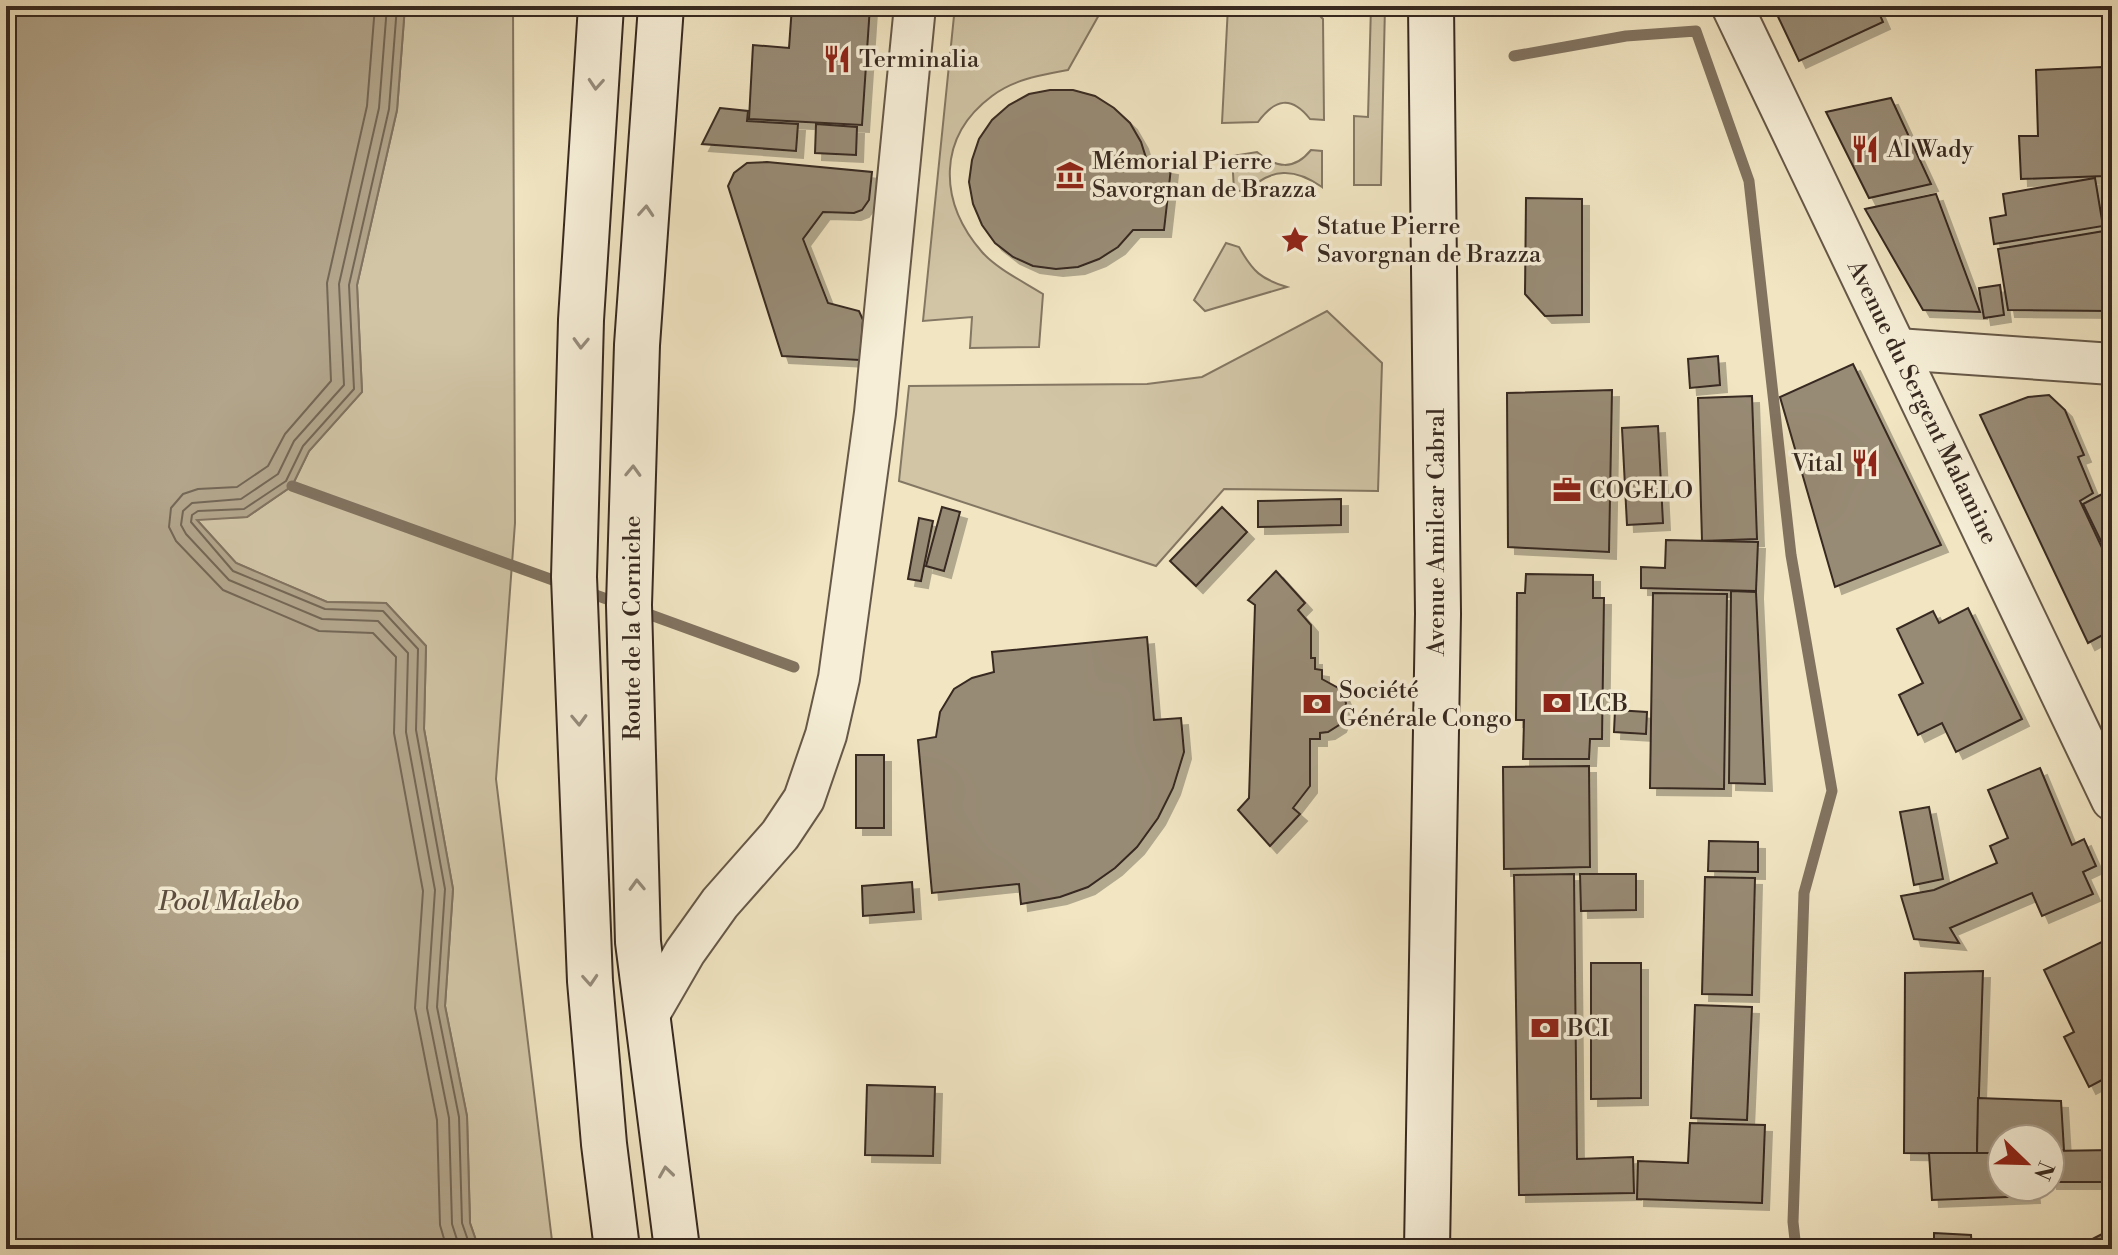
<svg xmlns="http://www.w3.org/2000/svg" width="2118" height="1255" font-family="'Libre Bodoni',serif">
<style>
.green{fill:#d1c5a6;stroke:#847763;stroke-width:2}
.water{fill:#b2a58b;stroke:#817360;stroke-width:2}
.lines{fill:none;stroke-linecap:round;stroke-linejoin:round}
.shore{stroke:#746756;stroke-width:2}
.stream{stroke:#817360;stroke-width:11}
.building{fill:#988b74;stroke:#372920;stroke-width:2;filter:url(#shadow)}
.street-casing{stroke:#665848;stroke-width:44}
.secondary-casing{stroke:#372920;stroke-width:48}
.street{stroke:#f6eed7;stroke-width:40}
.secondary{stroke:#f6eed7;stroke-width:44}
.oneway{stroke:#968c7c}
.labels{text-anchor:middle;stroke-width:7;stroke-linejoin:round;paint-order:stroke}
.poi-label{font-size:24px;fill:#372920;stroke:#f6eed7;text-anchor:start}
.street-label{font-size:24px;fill:#372920;stroke:#f6eed7}
.water-label{font-size:26px;font-style:italic;fill:#5c4e40;stroke:#f6eed7}
</style>
<defs>
<filter id="shadow"><feDropShadow dx="7" dy="7" stdDeviation="0" flood-color="#0004"/></filter>
</defs>
<rect width="100%" height="100%" fill="#f1e5c2"/>
<filter id="stains"><feTurbulence type="fractalNoise" baseFrequency=".0025" numOctaves="4"/><feColorMatrix values="0 0 0 0 .2 0 0 0 0 .09 0 0 0 0 .02 0 0 0 .5 -.17"/></filter>
<radialGradient id="worn" r=".72"><stop offset=".6" stop-color="#630" stop-opacity="0"/><stop offset="1" stop-color="#630" stop-opacity=".3"/></radialGradient>
<g class="green">
<path d="M405,6H513L515,523L496,779L553,1249H479L470,1223L467,1116L445,1006L453,889L424,729L426,646L386,603L327,602L236,563L196,519L247,517L292,486L309,451L362,392L357,285L397,110Z"/>
<path d="M955,6H1104L1068,70C1042,75 1014,79 992,96C937,137 938,201 982,252C997,269 1024,282 1043,294L1039,347L970,348L972,317L923,321Z"/>
<path d="M1228,6H1310L1323,19L1324,120L1310,119C1291,95 1275,99 1258,122L1222,123Z"/>
<path d="M1371,6H1385L1381,185H1354V116L1368,117Z"/>
<path d="M1311,150L1322,151V187C1295,168 1271,167 1247,192L1234,190L1232,156L1257,152C1276,168 1294,171 1311,150Z"/>
<path d="M1226,243L1239,247C1253,272 1261,279 1287,287L1205,311L1194,300Z"/>
<path d="M1327,311L1382,363L1378,491L1224,489L1156,566L899,481L909,386L1147,384L1202,377Z"/>
</g>
<path class="water" d="M6,6H405L397,110L357,285L362,392L309,451L292,486L247,517L197,520L236,563L327,602L386,603L426,646L424,729L453,889L445,1006L467,1116L470,1223L479,1249H6Z"/>
<g class="lines">
<g class="shore">
<path d="M375,6L367,106L327,283L331,381L285,434L268,466L237,487L198,489L183,494L171,508L169,527L176,541L223,590L319,631L373,633L396,657L394,733L423,891L415,1008L437,1120L440,1225L447,1249"/>
<path d="M387,6L379,108L339,284L344,385L294,441L278,474L241,499L192,503L183,511L181,525L186,534L229,580L322,619L378,621L408,653L406,732L435,890L427,1008L449,1118L452,1224L460,1249"/>
<path d="M397,6L389,109L349,285L354,389L303,446L286,481L244,509L198,511L192,515L191,522L233,571L325,609L383,611L418,649L416,730L445,889L437,1007L459,1117L462,1223L471,1249"/>
</g>
<g class="stream">
<path d="M1514,56L1626,36L1696,31L1749,181L1791,555L1832,791L1804,893L1793,1222L1796,1249"/>
<path d="M292,486L564,584"/>
<path d="M584,591L621,604"/>
<path d="M637,610L794,667"/>
</g>
</g>
<g class="building">
<path d="M792,6H870L862,125L749,119L753,45L789,48Z"/>
<path d="M1773,6H1876L1883,22L1799,61Z"/>
<path d="M2102,67L2105,176L2021,179L2019,136H2038L2036,70Z"/>
<path d="M1050,90H1073L1095,96L1114,108L1130,123L1141,142L1148,164L1171,168L1164,230H1133L1118,247L1099,259L1078,267L1056,269L1033,266L1013,257L995,243L982,225L973,204L969,182L972,160L979,139L992,120L1009,105L1029,94Z"/>
<path d="M1891,98L1931,184L1869,198L1826,112Z"/>
<path d="M720,108L748,111L747,121L798,124L796,151L702,144Z"/>
<path d="M816,124L857,127L856,155L815,153Z"/>
<path d="M767,162L872,172L869,200L862,210L854,213L823,212L803,239L828,303L859,311L863,320L860,360L782,356L728,186L734,173L747,163Z"/>
<path d="M2095,178L2103,226L1994,244L1990,218L2006,215L2003,194Z"/>
<path d="M1936,194L1980,312L1923,310L1865,209Z"/>
<path d="M1526,198L1582,199V315L1545,316L1525,294Z"/>
<path d="M2104,231L2110,311L2008,310L1998,249Z"/>
<path d="M2000,285L2004,315L1984,318L1979,288Z"/>
<path d="M1718,356L1720,385L1690,388L1688,359Z"/>
<path d="M1853,364L1941,545L1835,587L1780,397Z"/>
<path d="M1612,390L1609,552L1508,547L1507,393Z"/>
<path d="M2049,395L2065,410L2084,455L2078,457L2093,493L2080,501L2112,569V630L2088,643L1980,415L2028,397Z"/>
<path d="M1752,396L1757,539L1702,541L1698,398Z"/>
<path d="M1658,426L1663,523L1627,525L1622,428Z"/>
<path d="M2112,489V564L2083,504Z"/>
<path d="M1341,499V525L1258,527V501Z"/>
<path d="M942,507L960,512L944,571L926,566Z"/>
<path d="M1222,507L1247,532L1196,586L1170,561Z"/>
<path d="M919,518L933,521L921,581L908,579Z"/>
<path d="M1666,540L1758,542L1756,591L1641,588V567L1665,568Z"/>
<path d="M1276,571L1305,603L1298,610L1311,625V658H1315V669L1322,670V679L1340,689L1346,703L1345,711L1339,725L1328,732L1320,733V739H1310V786L1293,808L1300,814L1270,846L1238,810L1249,798L1255,605L1248,600Z"/>
<path d="M1526,574L1593,575V598H1604L1602,739H1590L1589,759H1523L1524,720H1516L1517,593H1525Z"/>
<path d="M1731,591L1756,592L1765,784L1729,783Z"/>
<path d="M1653,593L1727,594L1724,789L1650,788Z"/>
<path d="M1968,608L2022,719L1956,752L1942,723L1918,735L1899,695L1923,683L1897,629L1933,611L1939,623Z"/>
<path d="M1147,637L1154,720L1181,718L1184,752L1173,788L1158,818L1137,847L1115,868L1088,887L1060,897L1021,904L1019,884L932,893L918,740L936,737L940,712L954,689L972,678L994,672L992,652Z"/>
<path d="M1615,710L1647,712L1646,734L1614,732Z"/>
<rect x="856" y="755" width="28" height="73"/>
<path d="M1589,766L1590,867L1504,869L1503,767Z"/>
<path d="M2040,768L2072,845L2084,839L2096,866L2083,872L2093,894L2042,916L2032,893L1950,928L1959,943L1914,939L1901,896L1934,890L1997,863L1990,846L2008,838L1988,790Z"/>
<path d="M1929,807L1943,879L1914,885L1900,812Z"/>
<path d="M1709,841L1758,842V872L1708,871Z"/>
<path d="M1574,874L1577,1159L1633,1157L1634,1193L1519,1195L1514,875Z"/>
<path d="M1580,874H1636V910L1581,911Z"/>
<path d="M1705,877L1755,878L1752,995L1702,994Z"/>
<path d="M912,882L914,912L863,916L862,886Z"/>
<path d="M2112,937V1101L2102,1080L2089,1087L2064,1037L2074,1032L2044,970Z"/>
<path d="M1591,963H1641V1098L1591,1099Z"/>
<path d="M1983,971L1977,1154L1904,1153L1905,973Z"/>
<path d="M1695,1005L1752,1007L1747,1120L1691,1118Z"/>
<path d="M867,1085L935,1087L933,1156L865,1155Z"/>
<path d="M1978,1098L2061,1101L2064,1150L2050,1151V1139H2002V1153L1977,1154Z"/>
<path d="M1690,1123L1765,1125L1762,1203L1637,1199L1638,1161L1688,1163Z"/>
<path d="M2112,1150V1182H2050V1151Z"/>
<path d="M1929,1153H2002V1187H2032L2033,1196L1932,1200Z"/>
<path d="M2112,1229V1249H2073Z"/>
<path d="M1934,1233L1971,1235L1972,1249H1934Z"/>
</g>
<g class="lines">
<defs>
<g id="street">
<path d="M1732,6L2112,800"/>
<path d="M1897,349L2112,364"/>
<path d="M648,1016L685,952L720,903L780,835L804,799L826,735L839,678L875,413L915,6"/>
</g>
<g id="secondary">
<path d="M601,6L581,320L574,577L590,981L604,1144L617,1249"/>
<path d="M661,6L637,345L629,605L638,942L677,1249"/>
<path d="M1427,1249L1438,614L1431,6"/>
</g>
</defs>
<use href="#street" class="street-casing"/>
<use href="#secondary" class="secondary-casing"/>
<use href="#street" class="street"/>
<use href="#secondary" class="secondary"/>
</g>
<defs><path id="oneway-chevron" d="M-2-3.5L2.5 0L-2 3.5" fill="none" stroke-width="1.6" stroke-linecap="round" stroke-linejoin="round" transform="scale(2)"/></defs>
<g class="oneway">
<use href="#oneway-chevron" transform="translate(596 84) rotate(94)"/>
<use href="#oneway-chevron" transform="translate(646 211) rotate(-86)"/>
<use href="#oneway-chevron" transform="translate(581 343) rotate(92)"/>
<use href="#oneway-chevron" transform="translate(633 471) rotate(-88)"/>
<use href="#oneway-chevron" transform="translate(579 720) rotate(88)"/>
<use href="#oneway-chevron" transform="translate(637 885) rotate(-92)"/>
<use href="#oneway-chevron" transform="translate(590 980) rotate(86)"/>
<use href="#oneway-chevron" transform="translate(666 1172) rotate(-98)"/>
</g>
<defs>
<symbol id="restaurant-bare" viewBox="-9 -9 18 18"><path d="M-5-6h1v4h1v-4h1v4h1v-4h1v5L-1.5 .5V6h-2V.5L-5-1ZM5-6V6H3V1.5H1.5Q1.5-4 5-6Z" fill="#8f2418" stroke="#f6eed7" stroke-width="2.5" paint-order="stroke"/></symbol>
<symbol id="museum-bare" viewBox="-9 -9 18 18"><path d="M0-6L6-3V-2H-6V-3ZM-5-1h2V3h-2ZM-1-1h2V3h-2ZM3-1h2V3H3ZM-6 4H6V6H-6Z" fill="#8f2418" stroke="#f6eed7" stroke-width="2.5" paint-order="stroke"/></symbol>
<symbol id="sight-bare" viewBox="-9 -9 18 18"><path d="M0-6L1.8-2.2L6-1.7L2.9 1.2L3.7 5.4L0 3.3L-3.7 5.4L-2.9 1.2L-6-1.7L-1.8-2.2Z" fill="#8f2418" stroke="#f6eed7" stroke-width="2.5" paint-order="stroke"/></symbol>
<symbol id="office-bare" viewBox="-9 -9 18 18"><path d="M-6-3h4V-5.5h4V-3h4V5H-6ZM-1-4.5V-3h2v-1.5ZM-6 0V1H6V0Z" fill="#8f2418" stroke="#f6eed7" stroke-width="2.5" paint-order="stroke"/></symbol>
<symbol id="bank-bare" viewBox="-9 -9 18 18"><path d="M-6-4H6V4H-6ZM0-2.3a2.3 2.3 0 1 0 0 4.6a2.3 2.3 0 1 0 0-4.6Z" fill="#8f2418" stroke="#f6eed7" stroke-width="2.5" paint-order="stroke"/></symbol>
</defs>
<g fill-rule="evenodd">
<use href="#restaurant-bare" x="817" y="39" width="40" height="40"/>
<use href="#restaurant-bare" x="1845" y="129" width="40" height="40"/>
<use href="#museum-bare" x="1050" y="155" width="40" height="40"/>
<use href="#sight-bare" x="1275" y="220" width="40" height="40"/>
<use href="#restaurant-bare" x="1845" y="443" width="40" height="40"/>
<use href="#office-bare" x="1547" y="470" width="40" height="40"/>
<use href="#bank-bare" x="1537" y="683" width="40" height="40"/>
<use href="#bank-bare" x="1297" y="684" width="40" height="40"/>
<use href="#bank-bare" x="1525" y="1008" width="40" height="40"/>
</g>
<g class="labels">
<g class="poi-label">
<text x="859" y="67">Terminalia</text>
<text x="1887" y="157">Al Wady</text>
<text x="1092" y="169">Mémorial Pierre<tspan x="1092" dy="28">Savorgnan de Brazza</tspan></text>
<text x="1317" y="234">Statue Pierre<tspan x="1317" dy="28">Savorgnan de Brazza</tspan></text>
<text x="1843" y="471" text-anchor="end">Vital</text>
<text x="1589" y="498">COGELO</text>
<text x="1339" y="698">Société<tspan x="1339" dy="28">Générale Congo</tspan></text>
<text x="1579" y="711">LCB</text>
<text x="1567" y="1036">BCI</text>
</g>
<g class="street-label">
<text transform="translate(1923 402) rotate(64)" y="8">Avenue du Sergent Malamine</text>
<text transform="translate(1436 532) rotate(-90)" y="8">Avenue Amilcar Cabral</text>
<text transform="translate(632 628) rotate(-90)" y="8">Route de la Corniche</text>
</g>
<g class="water-label">
<text x="229" y="910">Pool Malebo</text>
</g>
</g>
<rect width="2118" height="1255" fill="none" stroke="#f1e5c2" stroke-width="32"/>
<rect x="8" y="8" width="2102" height="1239" fill="none" stroke="#372920" stroke-width="4"/>
<rect x="16" y="16" width="2086" height="1223" fill="none" stroke="#372920" stroke-width="2"/>
<g transform="translate(2026 1163) rotate(113)"><circle r="38" fill="#f6eed7" stroke="#aa9f8e" stroke-width="2"/>
<path d="M0-6L14 30L0 20L-14 30Z" fill="#8f2418"/>
<text y="-12" font-size="22" font-weight="bold" text-anchor="middle" fill="#372920">N</text>
</g>
<rect width="100%" height="100%" filter="url(#stains)"/>
<rect width="100%" height="100%" fill="url(#worn)"/>
</svg>
